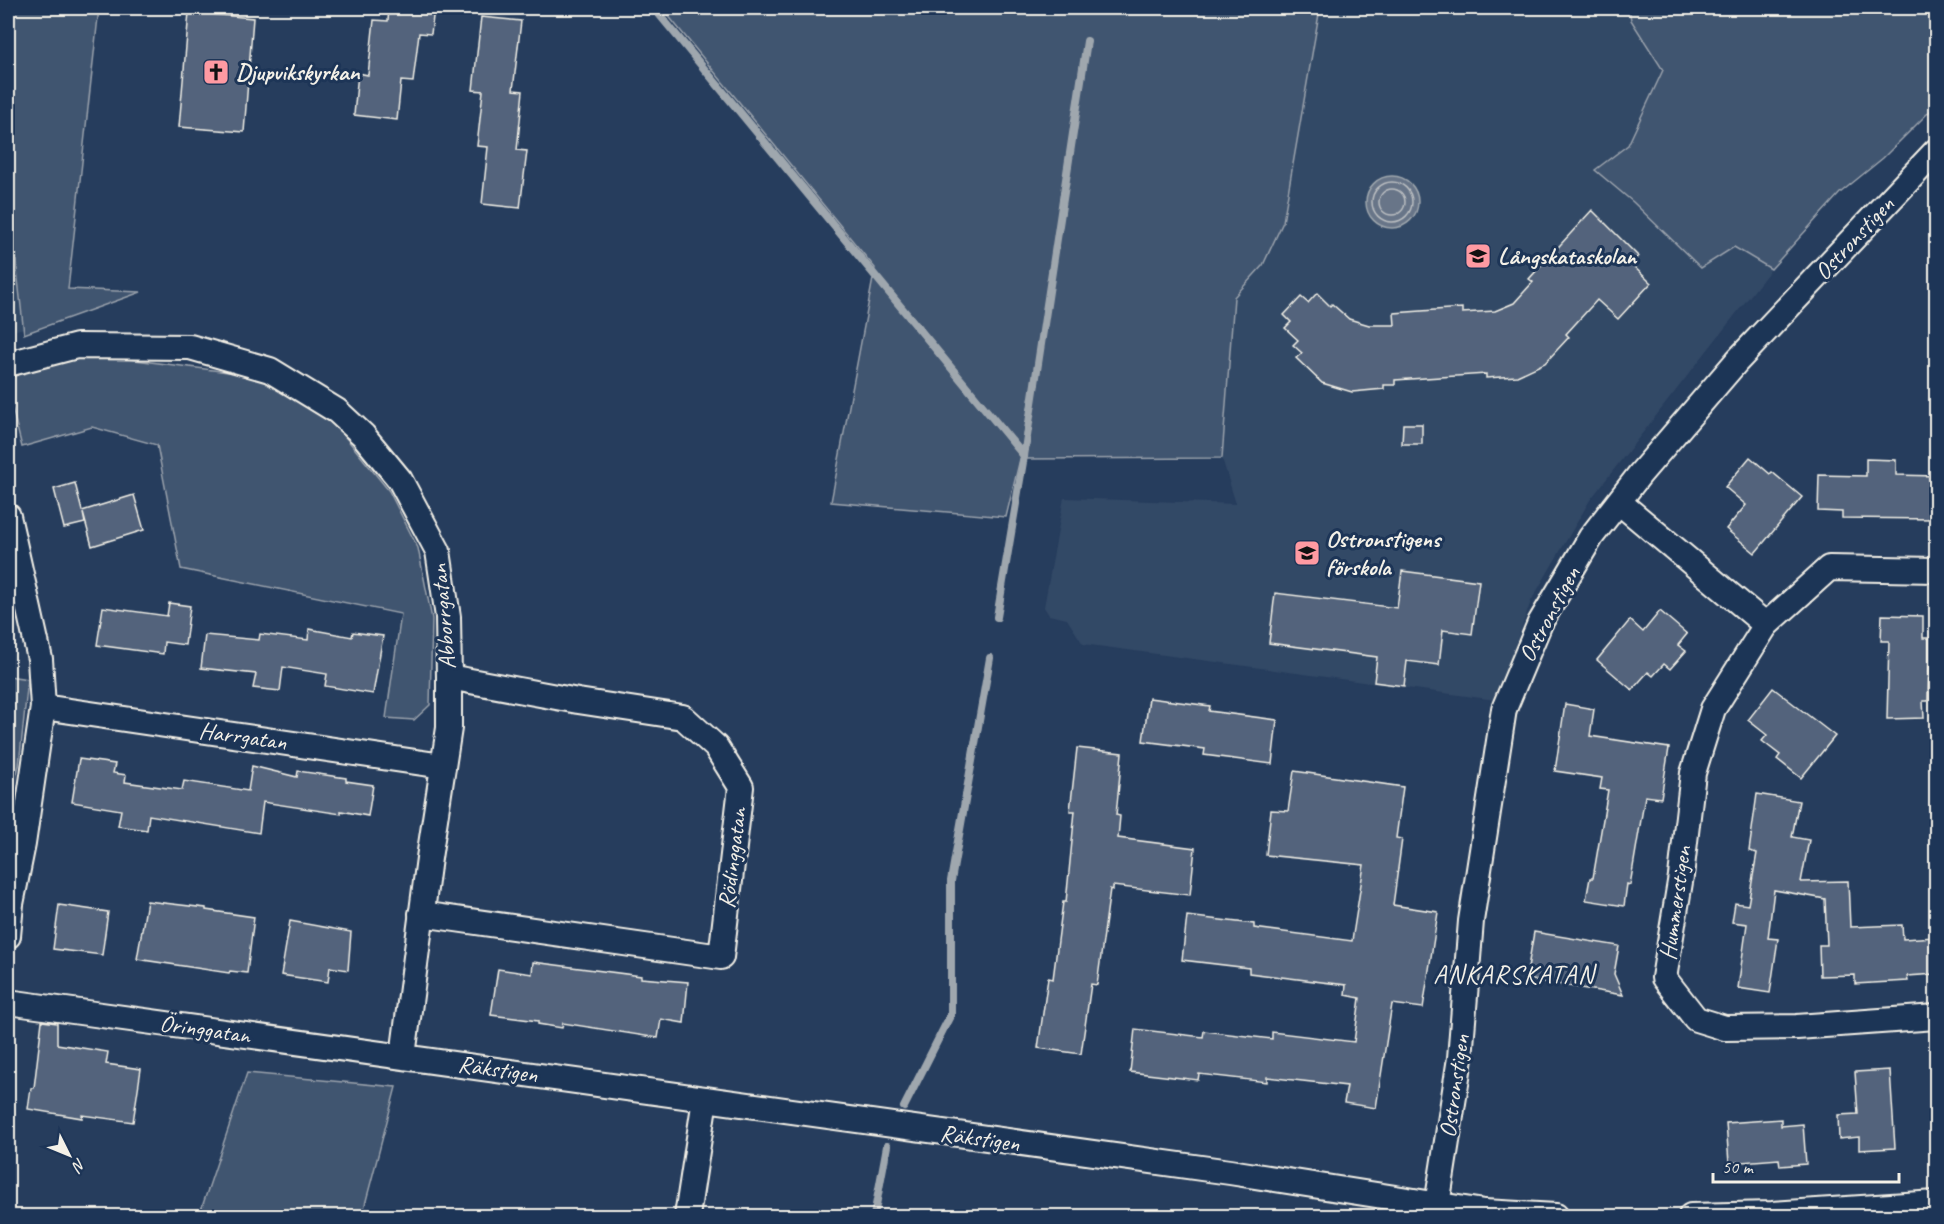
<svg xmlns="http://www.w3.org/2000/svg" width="1944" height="1224" font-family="Caveat,sans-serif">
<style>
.built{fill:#334966}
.green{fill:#40546f;stroke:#9aa2ac;stroke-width:1.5}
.water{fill:#677588;stroke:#9fa7ae;stroke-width:1.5}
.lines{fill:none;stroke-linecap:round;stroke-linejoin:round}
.shore{stroke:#bcbfc2;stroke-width:1.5}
.stream{stroke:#9fa7ae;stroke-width:8}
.building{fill:#52647b;stroke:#f4f1e8;stroke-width:1.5}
.street-casing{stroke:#f4f1e8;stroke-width:28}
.street{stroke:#1d3557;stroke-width:24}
.labels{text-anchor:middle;stroke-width:6;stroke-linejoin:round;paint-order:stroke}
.poi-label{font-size:24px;font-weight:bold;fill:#f4f1e8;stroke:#1d3557;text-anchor:start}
.street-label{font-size:24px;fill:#f4f1e8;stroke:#1d3557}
.neighbourhood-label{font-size:26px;letter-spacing:1.5px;fill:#f4f1e8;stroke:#1d3557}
</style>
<rect width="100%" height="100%" fill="#263d5d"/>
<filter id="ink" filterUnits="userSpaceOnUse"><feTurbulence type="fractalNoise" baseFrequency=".0167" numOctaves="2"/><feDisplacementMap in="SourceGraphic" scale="12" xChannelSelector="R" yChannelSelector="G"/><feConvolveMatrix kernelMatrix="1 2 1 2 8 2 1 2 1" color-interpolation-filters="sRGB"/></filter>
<g filter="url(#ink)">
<g class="built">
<path d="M1320,8H1629L1631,20L1663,70L1628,145L1595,170L1633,202L1734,247L1771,269L1590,500L1531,601L1496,700L1083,644L1067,619L1049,615L1044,607L1064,498L1236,504L1222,458L1234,296L1263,265L1283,222Z"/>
<path d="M8,185L24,328L8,332Z"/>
</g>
<g class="green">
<path d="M8,8H99L68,289L141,292L24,334L8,188Z"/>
<path d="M662,8H1320L1283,222L1263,265L1234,297L1222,458L1020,459L1006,517L831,502L875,268Z"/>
<path d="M1629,8H1936V105L1883,158L1840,193L1771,269L1734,247L1701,268L1633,202L1595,170L1628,145L1663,70L1631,20Z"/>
<path d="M70,355L104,356L259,376L334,423L389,491L418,548L432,619L430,705L414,720L386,718L401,614L181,569L157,445L92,427L22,447L8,392V375Z"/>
<path d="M8,676L28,679L19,765L8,808Z"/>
<path d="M247,1073L396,1087L362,1216H199Z"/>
</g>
<circle class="water" cx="1392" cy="202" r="26"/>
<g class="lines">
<g class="shore">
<circle cx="1392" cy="202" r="20"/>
<circle cx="1392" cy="202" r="13"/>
</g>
<g class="stream">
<path d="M654,8L1024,456"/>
<path d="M997,617L1024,456L1087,41"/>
<path d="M904,1107L951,1014V881L990,658"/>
<path d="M874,1216L887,1146"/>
</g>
</g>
<g class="building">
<path d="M389,8H434L431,34L419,33L413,82L401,81L397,120L354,115L358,73L368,75L374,20L388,21Z"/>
<path d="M189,12L253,18L244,132L179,127Z"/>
<path d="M481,17L521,21L513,90L523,91L517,150L527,151L520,208L482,204L488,147L477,146L483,91L473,90Z"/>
<path d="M1592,210L1638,256L1631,264L1651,283L1618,319L1597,300L1566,334L1569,337L1545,363L1517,376L1486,378V374L1395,380V385H1384V389L1352,392L1322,383L1296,358L1302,353L1293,345L1298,340L1285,328L1291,322L1284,315L1301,297L1308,303L1317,293L1330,306L1332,304L1349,319L1369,325H1395L1394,313L1462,308V313L1495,311L1514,303L1533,282L1529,279Z"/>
<path d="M1403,424H1422V444H1402Z"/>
<path d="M1750,457L1770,474L1772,472L1802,497L1755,553L1726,529L1746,505L1725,487Z"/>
<path d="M1866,459L1896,460V475L1936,476V519L1842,518V512L1818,511L1819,475L1866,476Z"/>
<path d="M75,483L82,511L134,495L144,530L92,546L83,513L85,523L64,528L54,489Z"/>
<path d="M1402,571L1479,581L1472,634L1443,630L1439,665L1407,661L1404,686L1374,682L1377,657L1269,643L1275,593L1397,608Z"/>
<path d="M169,603L190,606L185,645L164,642L163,654L97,645L103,607L167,616Z"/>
<path d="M1660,611L1687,634L1678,645L1686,651L1670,669L1664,664L1653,676L1648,672L1632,690L1597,660L1630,620L1643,632Z"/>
<path d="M1882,615L1923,616V638H1929V659L1928,701H1923L1924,718L1887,719L1889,641H1881Z"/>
<path d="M309,629L352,637L353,632L383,636L373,694L325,686L327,674L283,667L280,691L253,688L256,674L201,668L205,635L259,640L260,634L308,640Z"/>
<path d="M1773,688L1835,736L1801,778L1777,759L1780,755L1762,741L1767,735L1748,720Z"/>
<path d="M1149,698L1210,706L1209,711L1277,720L1272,764L1204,755L1205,749L1143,741Z"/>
<path d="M1565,704L1594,709L1590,736L1669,748L1661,798L1645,796L1630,885L1627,884L1624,906L1586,900L1590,878H1593L1608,790L1600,789L1602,778L1555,771Z"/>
<path d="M1077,748L1122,753L1116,815L1120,816L1118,838L1195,848L1190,895L1113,886V890L1110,889L1097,985L1091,984L1081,1054L1038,1048L1048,978L1053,979L1063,902H1066L1075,811H1070Z"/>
<path d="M79,759L115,764L113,773L126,775L125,782L182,790L184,781L248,791L252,766L297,777L298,771L346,778V781L373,785L368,816L341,811V814L263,802L259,833L149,815L147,830L118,826L121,810L72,802Z"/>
<path d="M1294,771L1403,787L1396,838L1402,839L1393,905L1438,912L1423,1008L1392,1004L1376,1108L1344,1103L1347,1086L1267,1077V1082L1199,1074L1198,1080L1130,1072L1135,1029L1203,1037L1204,1031L1272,1039V1032L1354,1042L1360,998L1345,995L1346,985L1249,973V968L1182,960L1187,916L1254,924V928L1352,941L1364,865L1266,855L1271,810L1288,811Z"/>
<path d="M1757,794L1799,801L1792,837L1809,840L1801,882L1848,881L1850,927L1902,925L1903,939L1936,937V974L1907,976L1908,981L1855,984V975L1820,976L1819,945H1827L1825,899L1774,890L1768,938L1778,939L1770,993L1738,988L1747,924L1732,922L1735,903L1748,905L1757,853L1749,851Z"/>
<path d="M147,901L206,908V910L254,917L247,973L230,971L229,973L137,959Z"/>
<path d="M59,905L108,912L102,955L53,949Z"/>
<path d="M290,921L351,932L348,970L330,967L328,982L281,975Z"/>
<path d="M1534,932L1619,946L1614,974L1623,995L1526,979Z"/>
<path d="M533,962L641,976V978L688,982L684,1023L661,1019L658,1038L563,1023L562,1028L538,1024V1021L491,1015L498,969L532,974Z"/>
<path d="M42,1021L57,1023V1044L108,1052L106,1064L141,1069L133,1122L82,1115V1118L28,1109L31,1088H34Z"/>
<path d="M1890,1070L1895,1148L1859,1150V1137L1839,1139L1838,1115L1858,1114L1855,1072Z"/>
<path d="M1781,1119V1126L1803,1124L1806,1164L1780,1166L1779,1159L1729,1163L1726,1123Z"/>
</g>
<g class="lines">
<defs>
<g id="street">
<path d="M8,364L77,346L190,347L270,370L337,411L363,435L400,480L438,551L448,617L449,677V728L429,858L403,1056"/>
<path d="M1619,502L1766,625"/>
<path d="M8,516L40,659L43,707L23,844L11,904L8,936"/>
<path d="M1936,570L1829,568L1766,625L1713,709L1693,773L1681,876L1664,978L1696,1019L1725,1028L1797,1027L1936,1017"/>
<path d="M43,707L443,766"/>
<path d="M421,914L721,957L741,787L716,747L683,717L578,701L449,677"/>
<path d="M8,1002L1230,1172L1484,1212L1556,1216"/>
<path d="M1437,1205L1460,1058L1471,921L1504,709L1540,623L1591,537L1640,474L1737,361L1936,151"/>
<path d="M687,1216L705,1099"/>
<path d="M1691,1216L1772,1214L1936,1203"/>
</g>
</defs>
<use href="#street" class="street-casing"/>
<use href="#street" class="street"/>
</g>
</g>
<defs>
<symbol id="church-square" viewBox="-11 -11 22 22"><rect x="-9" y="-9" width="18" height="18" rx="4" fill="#ff9aa2" stroke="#1d3557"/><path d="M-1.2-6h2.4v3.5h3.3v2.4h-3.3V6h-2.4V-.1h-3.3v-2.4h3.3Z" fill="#111"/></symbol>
<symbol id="school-square" viewBox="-11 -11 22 22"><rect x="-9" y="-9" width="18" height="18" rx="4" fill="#ff9aa2" stroke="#1d3557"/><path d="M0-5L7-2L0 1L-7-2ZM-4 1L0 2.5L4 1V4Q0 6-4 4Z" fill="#111"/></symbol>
</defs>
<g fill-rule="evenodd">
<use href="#church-square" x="201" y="57" width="30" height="30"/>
<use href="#school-square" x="1463" y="241" width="30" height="30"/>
<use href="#school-square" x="1292" y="538" width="30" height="30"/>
</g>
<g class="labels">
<g class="poi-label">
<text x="236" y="80">Djupvikskyrkan</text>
<text x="1498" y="264">Långskataskolan</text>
<text x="1326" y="547">Ostronstigens<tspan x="1326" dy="28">förskola</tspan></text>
</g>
<g class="street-label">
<text transform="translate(1854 238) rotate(-47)" y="8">Ostronstigen</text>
<text transform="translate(1549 614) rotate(-62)" y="8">Ostronstigen</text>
<text transform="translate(443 617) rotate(-95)" y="8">Abborrgatan</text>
<text transform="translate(243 736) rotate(8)" y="8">Harrgatan</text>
<text transform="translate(732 858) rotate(-83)" y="8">Rödinggatan</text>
<text transform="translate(1675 903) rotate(-82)" y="8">Hummerstigen</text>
<text transform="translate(205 1029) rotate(8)" y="8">Öringgatan</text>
<text transform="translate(498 1069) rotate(8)" y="8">Räkstigen</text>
<text transform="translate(1454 1086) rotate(-82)" y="8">Ostronstigen</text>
<text transform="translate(980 1138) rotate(8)" y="8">Räkstigen</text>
</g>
<g class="neighbourhood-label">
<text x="1514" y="983">ANKARSKATAN</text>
</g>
</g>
<rect width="1944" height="1224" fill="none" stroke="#1d3557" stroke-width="30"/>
<rect x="15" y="15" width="1914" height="1194" fill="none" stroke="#f4f1e8" stroke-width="2" filter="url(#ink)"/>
<g transform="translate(69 1155) rotate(133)" stroke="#1d3557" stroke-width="4.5" paint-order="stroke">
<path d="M0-4.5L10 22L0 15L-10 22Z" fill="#f4f1e8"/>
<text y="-9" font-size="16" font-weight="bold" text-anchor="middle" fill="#f4f1e8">N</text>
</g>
<path d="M1713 1173v9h186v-9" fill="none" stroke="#f4f1e8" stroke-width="3"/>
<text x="1722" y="1173" font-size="18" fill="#f4f1e8" stroke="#1d3557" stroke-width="4.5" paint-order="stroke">50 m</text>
</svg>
